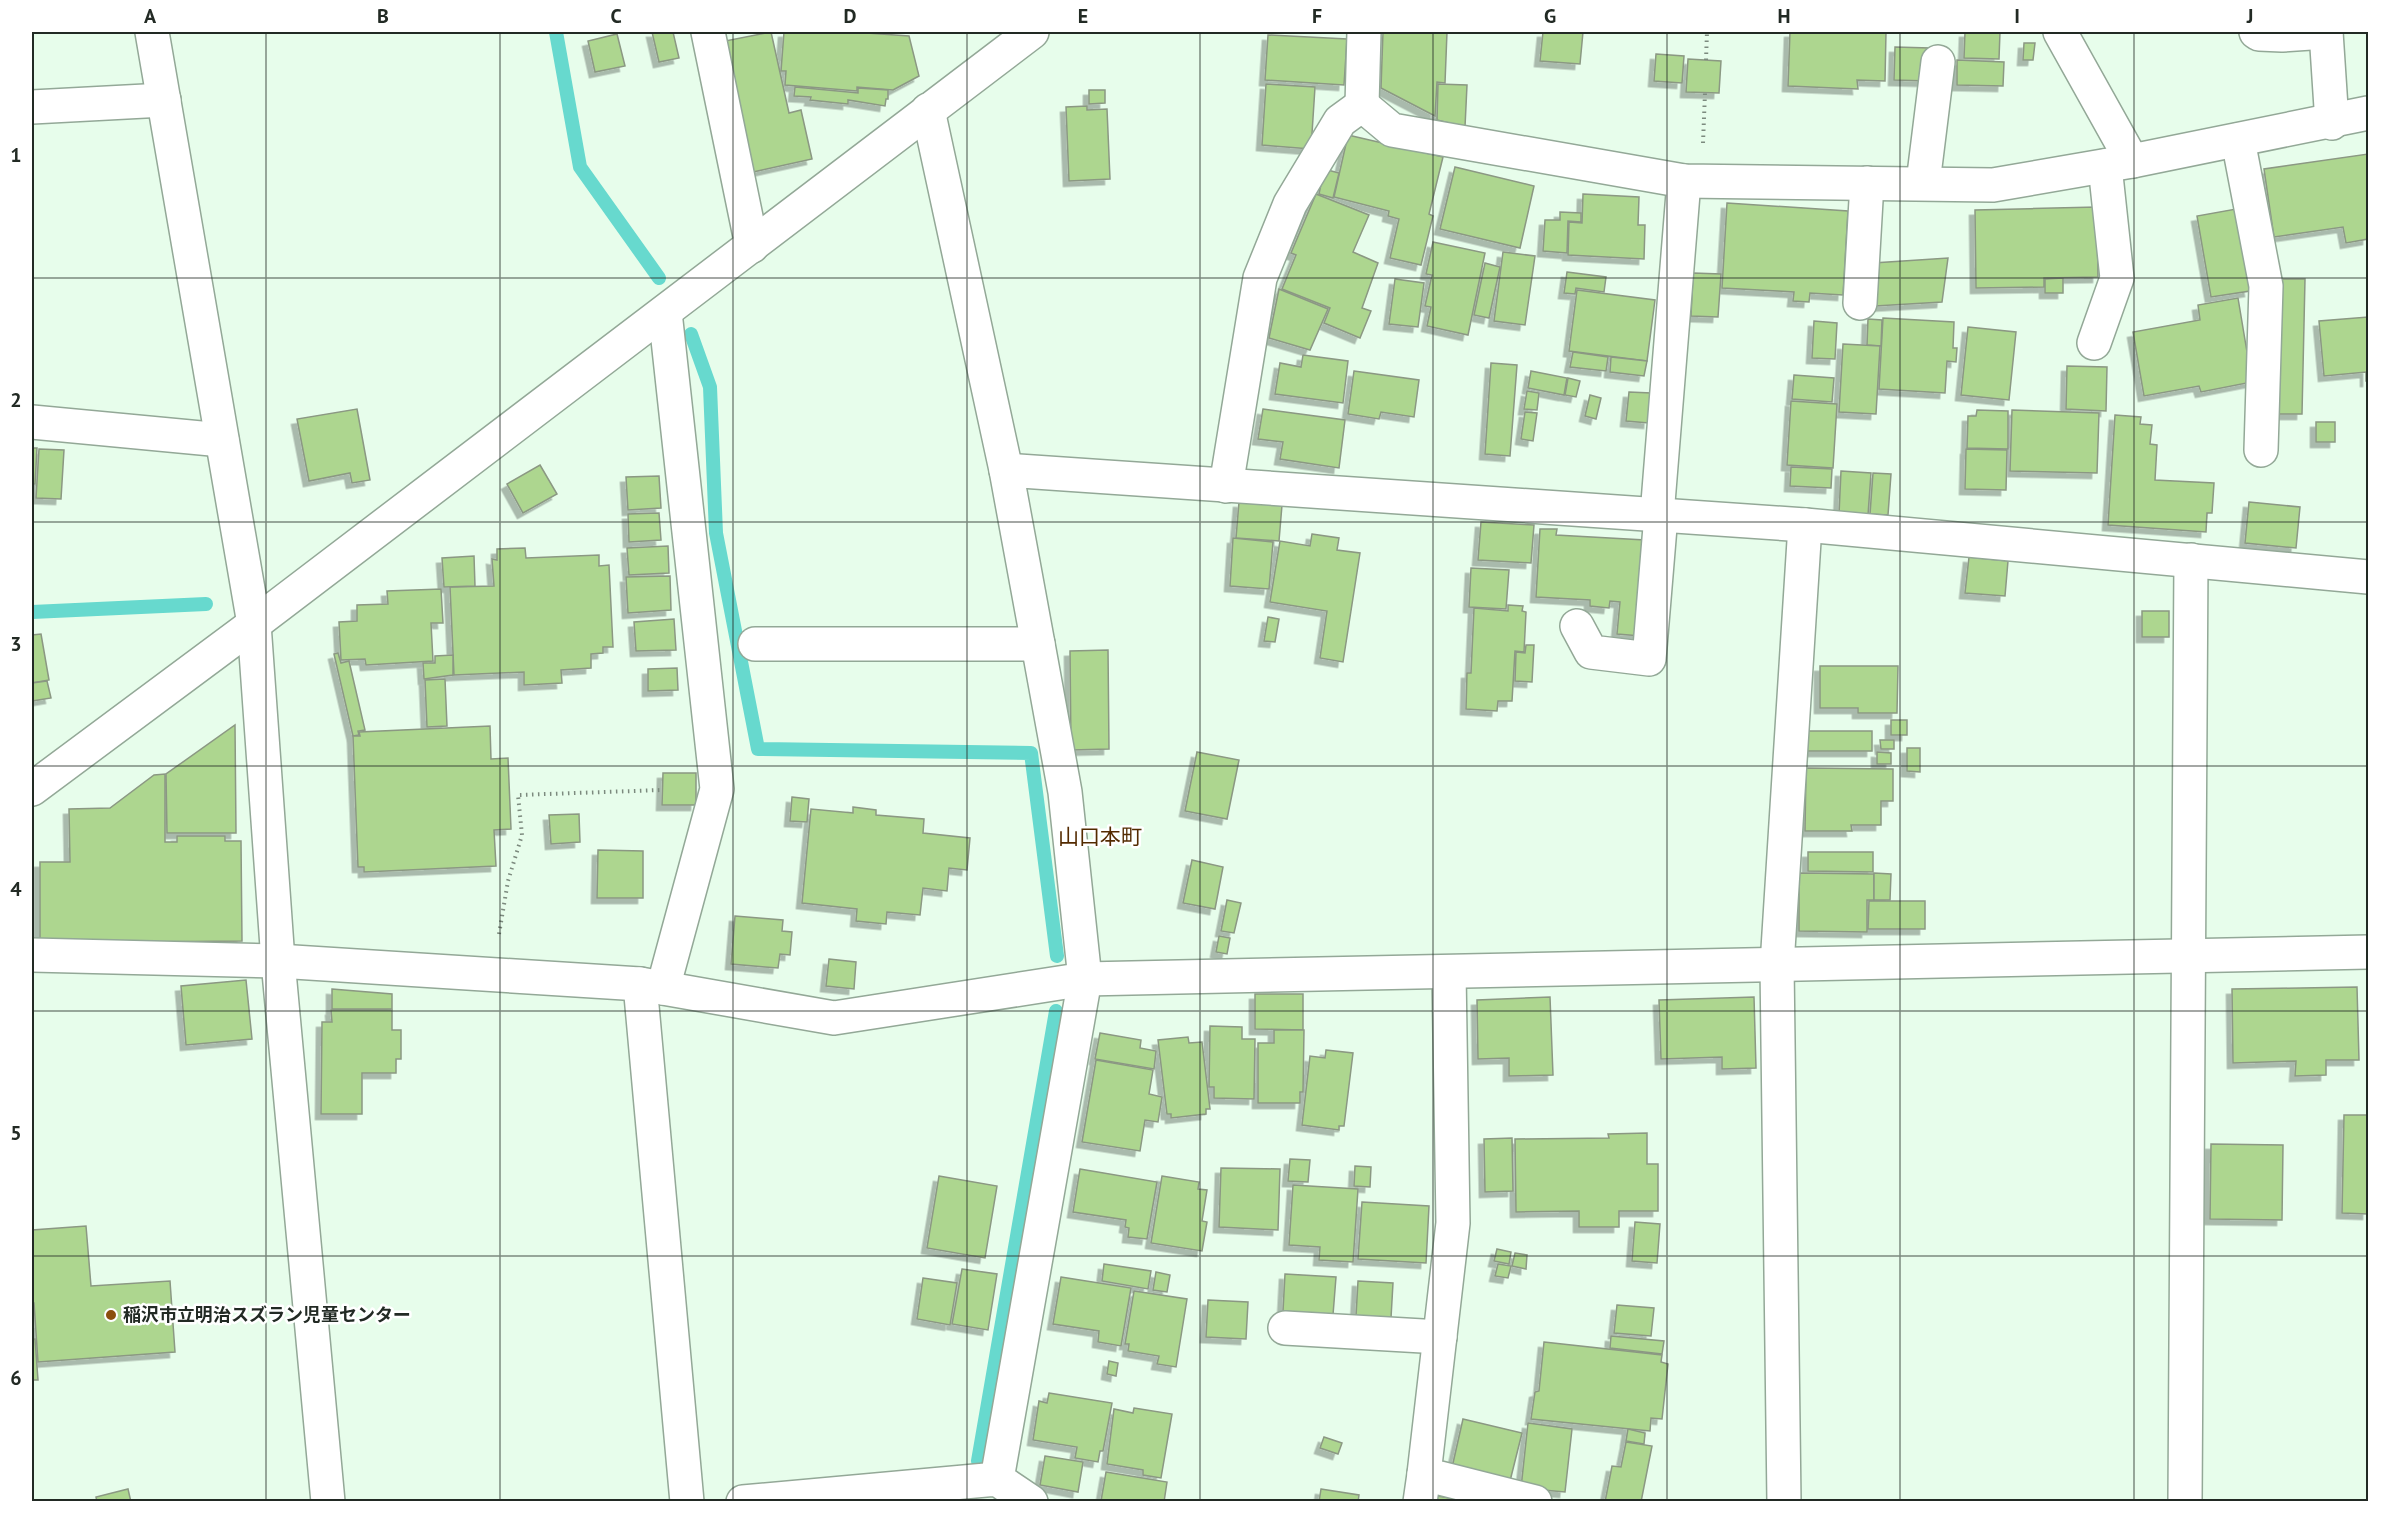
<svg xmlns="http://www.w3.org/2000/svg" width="2400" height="1533" font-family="'PT Sans','Noto Sans JP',sans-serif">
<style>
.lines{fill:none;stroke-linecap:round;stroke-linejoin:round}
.stream{stroke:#67d9ce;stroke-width:14}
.building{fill:#add68f;stroke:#8b9883;stroke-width:1.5;filter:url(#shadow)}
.minor-casing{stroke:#93a897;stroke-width:36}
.path{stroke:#7c8a7e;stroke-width:4;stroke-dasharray:1.5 4.5;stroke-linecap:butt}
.minor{stroke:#fff;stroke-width:33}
.grid{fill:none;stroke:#222a24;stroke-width:1.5;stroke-opacity:0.55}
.poi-dot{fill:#8b4e0d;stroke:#fff;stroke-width:2}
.labels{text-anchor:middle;stroke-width:5;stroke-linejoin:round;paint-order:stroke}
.poi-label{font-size:18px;font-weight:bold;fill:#222a24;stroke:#fff;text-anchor:start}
.quarter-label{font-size:21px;fill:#532a00;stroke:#fff}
.neatline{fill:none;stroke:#222a24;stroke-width:2}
.grid-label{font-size:20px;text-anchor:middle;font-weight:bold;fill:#222a24}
</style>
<defs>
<filter id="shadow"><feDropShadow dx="-5.5" dy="5.5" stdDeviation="0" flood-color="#0004"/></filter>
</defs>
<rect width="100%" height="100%" fill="#e7fdeb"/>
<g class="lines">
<g class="stream">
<path d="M556,32L580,167L659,278"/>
<path d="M691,334L710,387L716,533L758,749L1031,753L1057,956"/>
<path d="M32,612L206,604"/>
<path d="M978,1461L1056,1011"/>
</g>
</g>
<g class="building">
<path d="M652,32H673L679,58L659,62Z"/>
<path d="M771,32L789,113L801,110L812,159L753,172L725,41Z"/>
<path d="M784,32H852L909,36L919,76L893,90L857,87V91L785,85L786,71H781Z"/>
<path d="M1383,32H1447L1445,83L1437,82L1435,116L1381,88Z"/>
<path d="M1543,32H1583L1580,64L1540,61Z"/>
<path d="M1790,32H1886L1885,81L1857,80L1858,89L1788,86Z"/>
<path d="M1965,32H2000L1999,59L1964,58Z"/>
<path d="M617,34L625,66L595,72L588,41Z"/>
<path d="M1268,35L1347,39L1344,85L1265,80Z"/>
<path d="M2024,43H2035L2033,60H2023Z"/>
<path d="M1895,47L1930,48L1929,81L1894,80Z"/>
<path d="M1656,54L1684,56L1682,83L1654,81Z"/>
<path d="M1688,59L1721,61L1719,93L1686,92Z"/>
<path d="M1957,60L2004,62L2003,86L1957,85Z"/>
<path d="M1266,84L1315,87L1311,149L1262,145Z"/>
<path d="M1438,84L1467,85L1465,127L1437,120Z"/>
<path d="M795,87L858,93V88L888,90V99H886L885,106L848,100V104L810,100L811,97L794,96Z"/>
<path d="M1089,90H1105V103L1089,104Z"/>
<path d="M1087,106V110L1107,109L1110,179L1069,181L1066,107Z"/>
<path d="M1348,135L1443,157L1429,214L1433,216L1421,265L1390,258L1399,219L1388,216L1389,211L1334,197Z"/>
<path d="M2368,154V239L2346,243L2343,227L2274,237L2264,169Z"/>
<path d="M1455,167L1534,186L1520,248L1440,229Z"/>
<path d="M1324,169L1339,173L1333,198L1319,194Z"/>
<path d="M1316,194L1369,215L1353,252L1378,263L1362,308L1371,311L1360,338L1324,323L1330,308L1282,289L1296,255L1291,253Z"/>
<path d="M1583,194L1639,197L1638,225H1645L1644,259L1568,255L1569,222L1582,223Z"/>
<path d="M1727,203L1848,211L1843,295L1810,293L1809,302L1793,301L1794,292L1722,288Z"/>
<path d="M2097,207L2098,277L2044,278V287L1976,288L1975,210Z"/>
<path d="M2236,209L2250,291L2211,297L2197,216Z"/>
<path d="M1560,212L1581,213V222L1568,221L1567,253L1543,251L1545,220H1560Z"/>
<path d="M1433,242L1485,253L1468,335L1427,326L1431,307L1425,306L1432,275L1426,274Z"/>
<path d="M1503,252L1535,256L1525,325L1494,321Z"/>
<path d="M1948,258L1942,302L1875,306L1873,263Z"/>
<path d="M1485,263L1500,267L1489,318L1474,315Z"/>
<path d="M1567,272L1606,277L1604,292L1576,288L1575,294L1564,293Z"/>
<path d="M1693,273L1721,274L1718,317L1691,316Z"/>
<path d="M2063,278V293H2045V279Z"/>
<path d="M1395,279L1424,283L1418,327L1389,324Z"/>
<path d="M2281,279H2305L2302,414H2278Z"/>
<path d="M1279,289L1328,309L1310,350L1269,338Z"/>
<path d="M1577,290L1655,300L1647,361L1569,351Z"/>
<path d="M2238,298L2252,382L2201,392L2199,386L2144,396L2133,332L2200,320L2198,305Z"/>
<path d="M2368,317V381H2366V372L2324,376L2319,321Z"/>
<path d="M1883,318L1954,322L1953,348H1957L1956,362L1947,361L1945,393L1879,389Z"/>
<path d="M1868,319L1882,320L1881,346L1867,345Z"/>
<path d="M1814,321L1837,323L1835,359L1812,358Z"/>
<path d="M1968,327L2016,332L2009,400L1961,395Z"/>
<path d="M1843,344L1880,346L1876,414L1839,412Z"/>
<path d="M1573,352L1608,357L1606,371L1570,367Z"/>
<path d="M1303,355L1348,361L1343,403L1275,394L1280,363L1301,367Z"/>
<path d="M1611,357L1647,361L1644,376L1610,372Z"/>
<path d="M1491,363L1517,365L1510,456L1485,454Z"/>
<path d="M2067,366L2107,367L2106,411L2066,409Z"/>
<path d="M1354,371L1419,380L1414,417L1381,412L1379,419L1348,414Z"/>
<path d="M1531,371L1567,378L1564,395L1528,388Z"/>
<path d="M1794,375L1834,378L1832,402L1792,399Z"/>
<path d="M1568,378L1580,381L1576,397L1565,395Z"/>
<path d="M1527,391L1539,393L1537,410L1524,409Z"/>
<path d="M1629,392L1651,393L1649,423L1626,421Z"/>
<path d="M1590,395L1601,398L1596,419L1585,416Z"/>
<path d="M1791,401L1837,404L1833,468L1787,465Z"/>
<path d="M357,409L370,480L352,483L350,473L309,481L297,419Z"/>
<path d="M1263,409L1345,420L1339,468L1280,459L1283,442L1258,439Z"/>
<path d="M1977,410L2008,411V449L1967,448L1968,416H1976Z"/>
<path d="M2012,410L2099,413L2097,473L2010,471Z"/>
<path d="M1525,412L1537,413L1533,441L1521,439Z"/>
<path d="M2115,415L2141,417L2140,424L2152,425L2150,444L2157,445L2155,480L2214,483L2212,513H2207L2206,532L2108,525Z"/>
<rect x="2316" y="422" width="19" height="20"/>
<path d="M32,448H37L35,484H32Z"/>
<path d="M39,449L64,450L61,499L36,498Z"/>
<path d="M1966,449L2007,450L2006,490L1965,489Z"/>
<path d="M540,465L557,494L523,513L507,484Z"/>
<path d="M1791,467L1832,469L1831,488L1790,486Z"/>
<path d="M1841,471L1871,473L1868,515L1839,514Z"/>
<path d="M1873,473L1891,474L1888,515L1870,514Z"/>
<path d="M659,476L661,508L628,510L626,477Z"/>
<path d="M1239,502L1282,505L1279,541L1236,538Z"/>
<path d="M2249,502L2300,507L2296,548L2245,543Z"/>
<path d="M659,513L661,540L629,542L628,514Z"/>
<path d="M1481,522L1534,525L1531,563L1478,560Z"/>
<path d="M1540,529H1557L1556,535L1645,540L1641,636L1617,634L1620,602L1610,601L1609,608L1590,606V600L1536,597Z"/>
<path d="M1312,534L1339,538L1337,550L1360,553L1343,662L1320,658L1327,611L1270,602L1280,541L1310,546Z"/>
<path d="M1233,538L1273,542L1269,589L1230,586Z"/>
<path d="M668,546L669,573L629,575L627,548Z"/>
<path d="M525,548L526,558L599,555V566L609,565L613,647H603V653L591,654V668L561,670L562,683L524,685V672L454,675L450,587L494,586L492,559L497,560V549Z"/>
<path d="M474,556L475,586L444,587L442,558Z"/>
<path d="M1969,557L2008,561L2005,596L1965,593Z"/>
<path d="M1471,568L1509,570L1506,609L1469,607Z"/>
<path d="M670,576L671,610L628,613L626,577Z"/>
<path d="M441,589L443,623H431L433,661L366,665L365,659L341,660L339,622L357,621V605L388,604L387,591Z"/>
<path d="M1508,605L1523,606L1522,611L1526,612L1524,652L1515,651L1512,701H1498L1497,711L1466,709L1467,673H1471L1474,608L1508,611Z"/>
<rect x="2142" y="611" width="27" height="26"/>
<path d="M1268,617L1279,619L1275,642L1264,641Z"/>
<path d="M674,619L676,650L636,651L634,622Z"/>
<path d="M41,634L49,680L32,683V635Z"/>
<path d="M1526,645H1534L1532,682L1515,681L1516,652L1525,653Z"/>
<path d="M1108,650L1109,749L1071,750L1070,651Z"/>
<path d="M338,653L341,663L349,661L365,730L358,731L359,735L353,736L334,654Z"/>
<path d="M453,655V675L424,679L423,663H435V656Z"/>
<path d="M1820,666H1898L1897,713H1858V708H1820Z"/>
<path d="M677,668L678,690L648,691V669Z"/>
<path d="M445,679L447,726L427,727L425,680Z"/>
<path d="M47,681L51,698L32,701V683Z"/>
<rect x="1891" y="720" width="16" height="15"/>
<path d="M235,725L236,833H167L166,774Z"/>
<path d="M490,726L491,759L508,758L511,829L494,830L496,866L364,872V867H358L353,736H360L359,732Z"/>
<rect x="1806" y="731" width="66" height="20"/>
<path d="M1880,740H1894V749H1881Z"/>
<path d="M1907,748H1920V772L1907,771Z"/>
<path d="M1197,752L1239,760L1227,819L1185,811Z"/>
<path d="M1877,752L1891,753V764H1877Z"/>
<path d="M1806,768L1893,769V801H1881V825H1851L1852,831H1805Z"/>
<path d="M663,773H696V805H662Z"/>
<path d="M165,774V842H177V836H225V841H241L242,941L40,943V862H70L69,809L110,808L154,775Z"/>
<path d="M792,797L809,799L807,822L790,821Z"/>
<path d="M853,807L876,810V815L924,819L923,833L970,838L967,870L949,868L947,891L923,888L920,915L887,912L886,924L856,921L857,909L802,903L811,809L853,813Z"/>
<path d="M579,814L580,842L551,844L549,815Z"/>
<path d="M598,850L643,851V898H597Z"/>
<path d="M1808,852H1873V872L1808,871Z"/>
<path d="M1192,860L1223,867L1215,909L1183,903Z"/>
<path d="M1799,873L1874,874V900H1867V932L1799,931Z"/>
<path d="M1874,873L1891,874L1890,900H1874Z"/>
<path d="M1227,900L1241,903L1234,933L1221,931Z"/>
<path d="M1869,901H1925V929H1868Z"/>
<path d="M735,916L783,920L782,931L792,932L790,955L780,954L778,968L731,964Z"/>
<path d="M1219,936L1230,938L1227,954L1216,952Z"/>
<path d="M829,959L856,962L854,989L826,986Z"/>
<path d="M246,980L252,1039L186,1045L181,986Z"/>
<path d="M2357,987L2359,1060H2326V1075L2295,1076L2296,1061L2233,1063L2232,989Z"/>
<path d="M332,989L392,994V1009H332Z"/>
<path d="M1255,994H1303V1030L1255,1029Z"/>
<path d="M1550,997L1553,1075L1509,1076V1058L1478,1059L1477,1000Z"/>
<path d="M1754,997L1756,1068L1722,1069V1057L1661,1059L1659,1000Z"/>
<path d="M331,1010H392V1030H401V1059H396V1073H362V1114H321L322,1022H332Z"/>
<path d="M1210,1026L1242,1027V1039H1255L1254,1099L1214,1098V1087H1209Z"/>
<path d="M1274,1030H1304L1303,1092H1300V1103H1258V1043H1274Z"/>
<path d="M1100,1033L1141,1040L1140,1048L1156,1051L1154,1069L1095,1059Z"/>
<path d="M1188,1037L1189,1043L1202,1042L1210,1109H1206V1114L1171,1118V1114H1167L1158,1040Z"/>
<path d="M1326,1050L1353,1053L1344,1126H1339V1130L1302,1125L1310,1056L1325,1058Z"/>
<path d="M1096,1060L1153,1070L1149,1094L1162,1097L1158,1122L1145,1120L1140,1151L1082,1142Z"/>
<path d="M2344,1115H2368V1214L2342,1213Z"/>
<path d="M1647,1133V1164H1658V1211H1619V1227H1579V1211L1516,1212L1515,1139L1609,1138L1608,1134Z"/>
<path d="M1512,1138L1513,1191L1485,1192L1484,1139Z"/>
<path d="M2211,1144L2283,1145L2282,1220L2210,1219Z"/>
<path d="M1290,1159L1310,1160L1308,1182L1288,1181Z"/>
<path d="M1355,1166L1371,1167L1370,1187L1354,1186Z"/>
<path d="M1221,1168L1280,1169L1278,1230L1219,1227Z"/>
<path d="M1080,1169L1157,1182L1147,1239L1128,1237L1129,1228L1125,1227L1126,1220L1073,1212Z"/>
<path d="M939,1176L997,1186L985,1258L927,1248Z"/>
<path d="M1162,1176L1199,1182L1198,1189L1207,1190L1202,1221L1207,1222L1202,1251L1151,1243Z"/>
<path d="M1293,1185L1358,1189L1353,1262L1319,1260L1320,1247L1289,1245Z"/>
<path d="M1362,1202L1429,1206L1426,1263L1358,1259Z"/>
<path d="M1635,1222L1660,1224L1657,1263L1632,1261Z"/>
<path d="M86,1226L91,1286L170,1281L175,1352L38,1362L34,1303H32V1230Z"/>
<path d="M1497,1249L1511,1252L1509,1264L1494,1261Z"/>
<path d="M1515,1253L1527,1255L1526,1269L1512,1266Z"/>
<path d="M1104,1264L1151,1271L1148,1289L1102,1281Z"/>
<path d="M1498,1264L1511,1266L1508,1278L1495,1276Z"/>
<path d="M962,1269L997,1274L988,1330L952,1324Z"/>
<path d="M1156,1272L1170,1275L1167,1292L1153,1290Z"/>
<path d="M1285,1274L1336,1277L1333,1315L1283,1311Z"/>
<path d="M1061,1277L1131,1288L1121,1346L1098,1342L1099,1331L1053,1324Z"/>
<path d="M923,1278L957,1283L950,1325L917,1319Z"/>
<path d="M1358,1281L1393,1283L1391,1318L1356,1316Z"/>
<path d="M1134,1291L1187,1299L1176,1367L1157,1364L1159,1356L1128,1351L1129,1344H1125Z"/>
<path d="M1208,1300L1248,1302L1246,1339L1206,1337Z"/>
<path d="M1617,1305L1654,1308L1651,1336L1614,1333Z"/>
<path d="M1611,1336L1664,1341L1662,1354L1610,1348Z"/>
<path d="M32,1339H35L38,1380H32Z"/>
<path d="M1544,1342L1662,1355L1661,1362L1668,1364L1662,1419L1651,1418L1650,1431L1531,1419L1535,1392L1539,1391Z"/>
<path d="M1109,1361L1118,1363L1116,1376L1107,1374Z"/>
<path d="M1049,1393L1112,1403L1103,1451H1100L1098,1462L1075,1458L1077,1447L1033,1440L1039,1401L1047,1403Z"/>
<path d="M1134,1408L1172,1414L1161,1478L1143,1475V1470L1107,1464L1114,1409L1133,1413Z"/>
<path d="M1463,1419L1522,1433L1509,1485L1451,1472Z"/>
<path d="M1528,1423L1572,1429L1565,1492L1521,1488Z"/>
<path d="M1628,1429L1645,1433L1644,1444L1626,1441Z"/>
<path d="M1324,1437L1342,1443L1338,1454L1320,1448Z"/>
<path d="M1626,1442L1652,1446L1641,1502H1605L1612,1466L1621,1467Z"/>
<path d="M1045,1456L1083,1462L1078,1492L1040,1485Z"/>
<path d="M1106,1472L1167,1482L1164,1502L1101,1501Z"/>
<path d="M128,1489L131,1502H97L96,1497Z"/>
<path d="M1321,1489L1359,1495L1358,1502H1319Z"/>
<path d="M1437,1496L1476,1502H1436Z"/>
</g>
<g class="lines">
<defs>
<g id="minor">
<path d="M152,32L254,624L278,961L328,1502"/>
<path d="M708,32L752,246"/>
<path d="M2060,32L2132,161"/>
<path d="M2256,32L2259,34L2282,35L2326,32"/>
<path d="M2326,32L2332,123"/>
<path d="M1362,105L1392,130L1684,181L1993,185L2132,161L2368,113"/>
<path d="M1362,105L1364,32"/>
<path d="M32,107L164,100"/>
<path d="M928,110L1006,470L1038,644L1065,792L1085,979L997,1479"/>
<path d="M2238,140L2266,286L2261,450"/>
<path d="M1923,183L1938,62"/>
<path d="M1860,303L1867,183"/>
<path d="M2094,343L2117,278L2105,166"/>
<path d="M32,422L222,440"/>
<path d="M1006,470L1805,525L2368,577"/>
<path d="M1226,486L1260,278L1290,204L1340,121L1362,105"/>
<path d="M1657,515L1684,181"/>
<path d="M1577,626L1591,652L1649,659L1661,515"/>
<path d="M755,644H1038"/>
<path d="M32,789L254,624L1032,32"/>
<path d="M32,955L278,961L640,984L834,1018L1085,979L2368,952"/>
<path d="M1449,972L1453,1223L1424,1474L1535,1502"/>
<path d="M640,984L687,1502"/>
<path d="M663,988L717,789L665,312"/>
<path d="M1285,1328L1440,1337"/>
<path d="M743,1502L997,1479L1031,1502"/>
<path d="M1420,1502L1424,1474"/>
<path d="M1784,1502L1777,965L1805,525"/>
<path d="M2185,1502L2191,560"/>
</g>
</defs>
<use href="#minor" class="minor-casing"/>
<g class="path">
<path d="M1706,60L1707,32"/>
<path d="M1703,143L1705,93"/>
<path d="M499,934L508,881L522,835L518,795L662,790"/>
</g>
<use href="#minor" class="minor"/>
</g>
<path class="grid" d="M266,32V1502M500,32V1502M733,32V1502M967,32V1502M1200,32V1502M1433,32V1502M1667,32V1502M1900,32V1502M2134,32V1502M32,278H2368M32,522H2368M32,766H2368M32,1011H2368M32,1256H2368"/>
<circle class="poi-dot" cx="111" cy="1315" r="6"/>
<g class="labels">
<g class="poi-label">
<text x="123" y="1321">稲沢市立明治スズラン児童センター</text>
</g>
<g class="quarter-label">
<text x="1100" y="844">山口本町</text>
</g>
</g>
<rect width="2400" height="1533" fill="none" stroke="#ffffff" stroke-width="66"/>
<rect x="33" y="33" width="2334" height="1467" class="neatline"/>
<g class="grid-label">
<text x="150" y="23">A</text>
<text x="383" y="23">B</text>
<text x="616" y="23">C</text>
<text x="850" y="23">D</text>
<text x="1083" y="23">E</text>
<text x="1317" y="23">F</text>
<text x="1550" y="23">G</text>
<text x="1784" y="23">H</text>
<text x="2017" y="23">I</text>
<text x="2250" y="23">J</text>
<text x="16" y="162">1</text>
<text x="16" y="407">2</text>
<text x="16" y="651">3</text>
<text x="16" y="896">4</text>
<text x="16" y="1140">5</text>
<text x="16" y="1385">6</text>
</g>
</svg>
